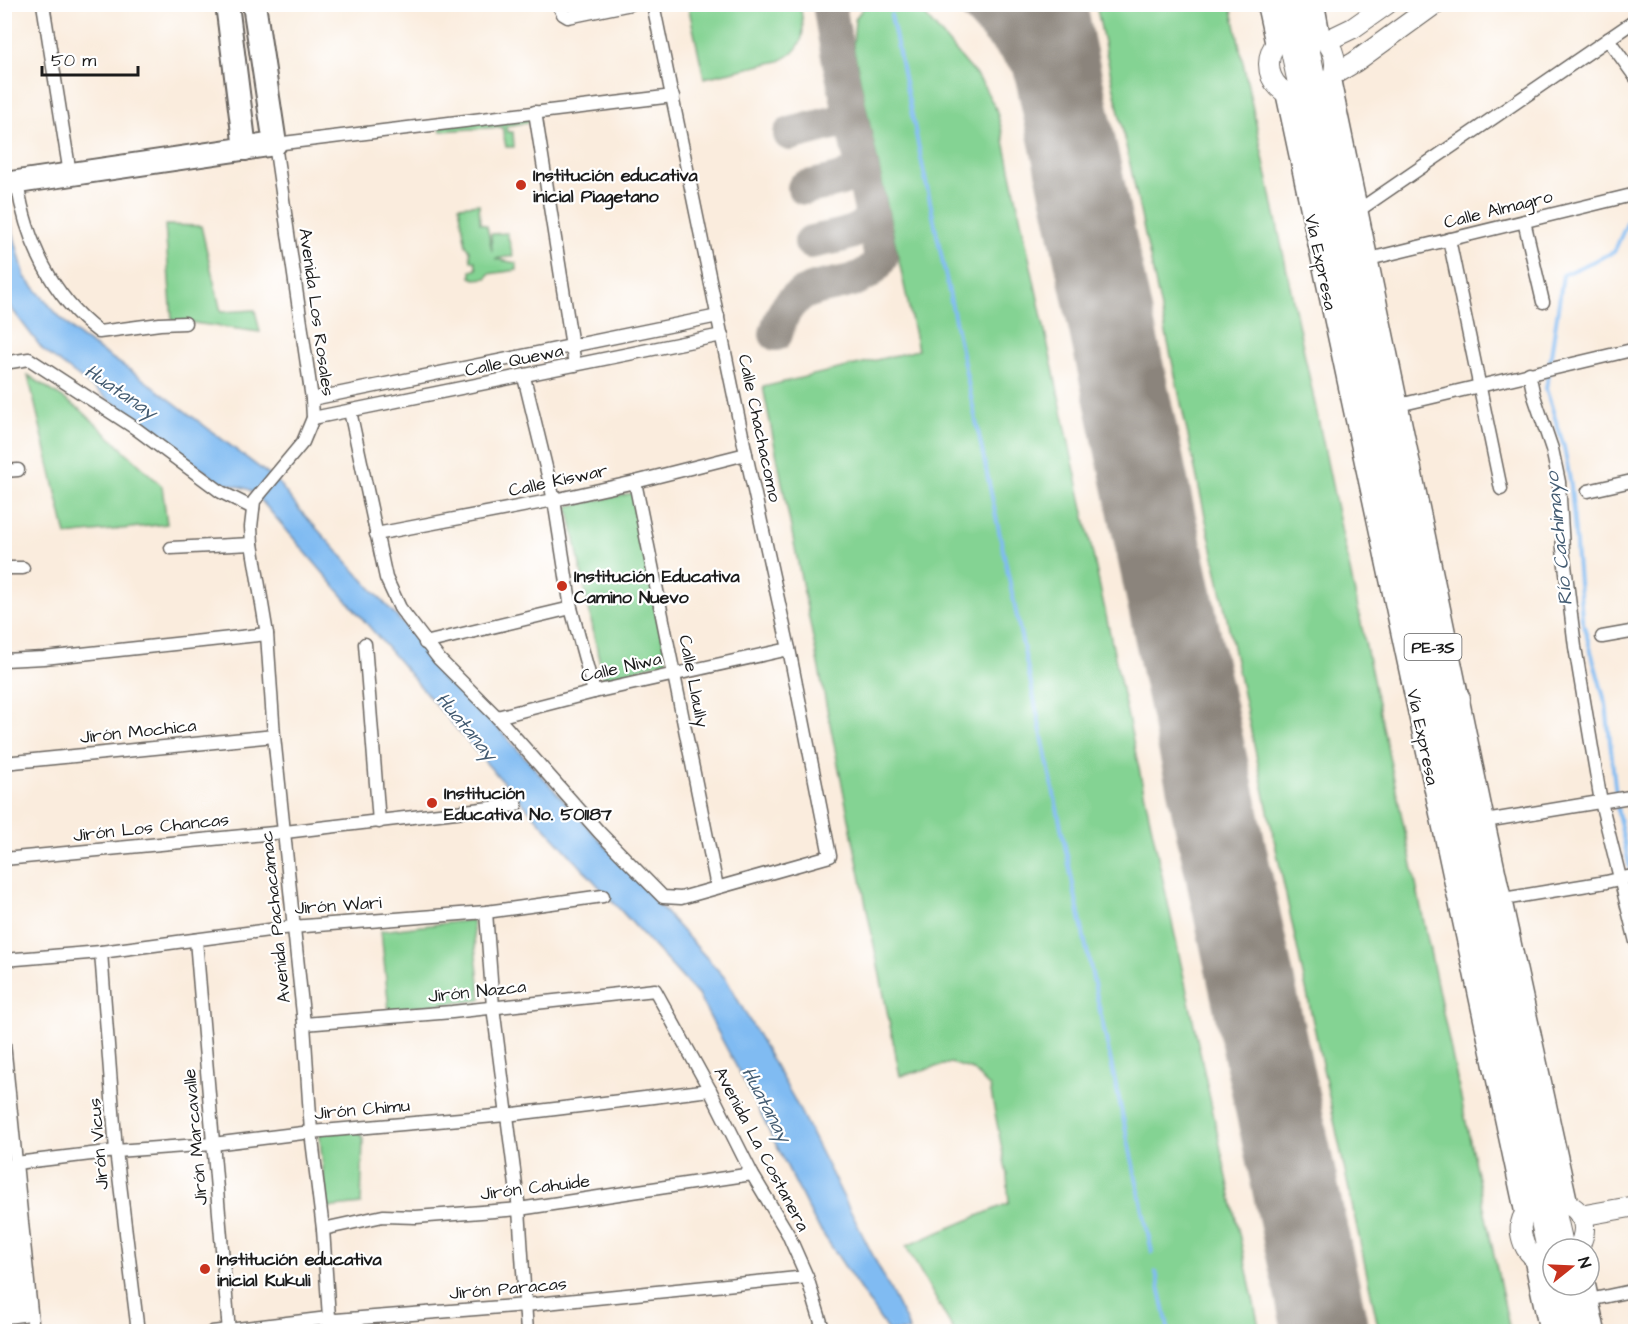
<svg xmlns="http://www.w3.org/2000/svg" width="1640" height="1336" font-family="'Architects Daughter',sans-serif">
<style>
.green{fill:#84d393;stroke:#507858;stroke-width:1.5}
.water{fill:#80bbf2;stroke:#4e6c87;stroke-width:1.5}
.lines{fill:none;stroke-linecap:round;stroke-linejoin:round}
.stream{stroke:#80bbf2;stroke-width:4}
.taxiway{stroke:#8b847c;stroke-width:34}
.runway{stroke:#8b847c;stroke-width:86}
.street-casing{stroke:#6a6560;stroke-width:15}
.secondary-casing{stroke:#6a6560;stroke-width:21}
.primary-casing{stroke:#6a6560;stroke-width:22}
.highway-casing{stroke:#6a6560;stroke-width:26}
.street{stroke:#fff;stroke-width:12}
.secondary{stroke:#fff;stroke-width:18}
.primary{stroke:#fff;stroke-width:20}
.highway{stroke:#fff;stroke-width:22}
.street-bridge-casing{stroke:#6a6560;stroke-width:15;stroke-linecap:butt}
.street-bridge{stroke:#fff;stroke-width:12}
.poi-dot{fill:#c8321e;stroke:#fff;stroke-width:2}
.labels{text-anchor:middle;stroke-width:4.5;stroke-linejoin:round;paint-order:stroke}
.shield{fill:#fff;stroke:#606060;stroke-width:1.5}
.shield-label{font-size:16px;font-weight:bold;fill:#1c1c1c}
.poi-label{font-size:18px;font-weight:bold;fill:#1c1c1c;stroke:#fff;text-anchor:start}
.street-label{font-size:18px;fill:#1c1c1c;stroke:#fff}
.water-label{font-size:20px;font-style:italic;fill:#445c72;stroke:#fff}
</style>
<rect width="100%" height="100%" fill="#fff"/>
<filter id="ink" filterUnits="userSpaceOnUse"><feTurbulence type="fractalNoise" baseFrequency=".0167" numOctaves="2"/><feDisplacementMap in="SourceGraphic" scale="12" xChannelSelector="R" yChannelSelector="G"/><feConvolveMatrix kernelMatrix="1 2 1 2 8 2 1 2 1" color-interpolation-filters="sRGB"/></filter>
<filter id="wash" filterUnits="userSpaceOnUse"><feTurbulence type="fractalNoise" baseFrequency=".008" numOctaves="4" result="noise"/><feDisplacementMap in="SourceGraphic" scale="24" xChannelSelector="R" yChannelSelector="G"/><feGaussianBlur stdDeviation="1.35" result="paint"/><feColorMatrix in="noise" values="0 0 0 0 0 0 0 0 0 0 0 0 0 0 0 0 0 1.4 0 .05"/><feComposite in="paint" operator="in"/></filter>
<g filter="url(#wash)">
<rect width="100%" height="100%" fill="#faecdd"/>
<g class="green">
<path d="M688,5H800C805,30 807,49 779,61L704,78Z"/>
<path d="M865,5H911L924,14L981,81L996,109L1001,127L1260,1331H954L906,1246L1009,1203L1007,1175L990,1087L973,1070L951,1063L900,1076L763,387L918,350L853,46L855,19Z"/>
<path d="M1096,5H1231L1510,1331H1379Z"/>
<path d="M535,112L534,121L506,126L507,132H513L514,147H506L502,127L441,131L438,126Z"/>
<path d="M479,204L480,223L487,226L492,251L491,234L507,233L513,256L495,259L516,263L517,270L489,274L487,278L475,279L471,277V271L477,269L475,261H471L470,250L466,246L459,206Z"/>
<path d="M165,225L201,226L221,312L255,310L260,332L172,320Z"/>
<path d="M28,375L81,410L162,486L167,524L66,535Z"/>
<path d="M634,493L667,661L603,679L568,506Z"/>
<path d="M472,920L481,1000L389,1010L381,931Z"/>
<path d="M354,1125L363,1138L361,1204L327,1208L319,1129Z"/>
</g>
<path class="water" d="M4,199L25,277L56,313L80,337L139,376L277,481L298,508L726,979L794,1099L907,1323L909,1331H888L815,1222L742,1077L698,995L487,764L259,498L248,489L218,481L43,350L5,300Z"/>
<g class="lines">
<g class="stream">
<path d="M891,15L1084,937L1152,1252"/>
<path d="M1632,212L1614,252L1563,275L1546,389L1564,447L1571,486L1582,619L1606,705L1618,813L1636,896"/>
<path d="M1156,1272L1169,1332"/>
</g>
<g class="taxiway">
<path d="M974,4L1064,102"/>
<path d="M790,134L837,122L844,117L849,106"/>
<path d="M804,188C822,183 852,182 861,163"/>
<path d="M811,242C832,237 862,236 872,215"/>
<path d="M776,334C793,262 855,304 881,258L837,51L829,4"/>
</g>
<path class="runway" d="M1043,4L1326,1332"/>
</g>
</g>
<g filter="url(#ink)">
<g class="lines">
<defs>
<g id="street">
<path d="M43,4L70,174"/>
<path d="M558,4L563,14L568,17L631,4"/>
<path d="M1608,39L1636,78"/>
<path d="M535,112L575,365"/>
<path d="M17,182C26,240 51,296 99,332L160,324L185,323"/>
<path d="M1359,210L1636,20"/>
<path d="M1524,221L1543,302"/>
<path d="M1449,239L1501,489"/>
<path d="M1369,259L1636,194"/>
<path d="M4,363L29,359L135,428L221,492L253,508"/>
<path d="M1529,373L1534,396L1552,449L1559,482L1563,549L1575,647L1601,802L1636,942"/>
<path d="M524,377L554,500L571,608L594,692"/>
<path d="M312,399L718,316"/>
<path d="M1399,405L1636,349"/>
<path d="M350,411L386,578L400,608L439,659L497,717L600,833L663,897L681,898L830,856L789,649L746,454L653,4"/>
<path d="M313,418L722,335"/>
<path d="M4,471L18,470"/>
<path d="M635,482L717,887"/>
<path d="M1588,491L1636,480"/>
<path d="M376,534L554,500L635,482L746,454"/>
<path d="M171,548L252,544"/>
<path d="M4,568H23"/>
<path d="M1602,637L1636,631"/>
<path d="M425,643L571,608"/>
<path d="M365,644L379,822"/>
<path d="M4,660L44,658L267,634"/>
<path d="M497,717L594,692L789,649"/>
<path d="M4,763L274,736"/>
<path d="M1485,821L1636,796"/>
<path d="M4,859L285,832L516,805"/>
<path d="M1503,899L1606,882L1636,875"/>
<path d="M486,912L493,1007L519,1209L527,1332"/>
<path d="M196,940L229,1332"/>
<path d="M101,952L116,1151L138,1332"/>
<path d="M4,960L101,952L292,927L486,912L603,896"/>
<path d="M304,1024L452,1012L655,990L710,1090L752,1174L788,1234L807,1277L824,1332"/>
<path d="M4,1043L33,1332"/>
<path d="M16,1163L116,1151L213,1144L311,1132L506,1115L710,1090"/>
<path d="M323,1229L383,1216L416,1217L519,1209L752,1174"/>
<path d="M1589,1300L1636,1290"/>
<path d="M212,1332L328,1318L336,1320L526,1305L807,1277"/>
<path d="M330,1332L323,1229L311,1132L304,1024L274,736L267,634L252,544L251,527L254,501L303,442L313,418L312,399L275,144L673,96"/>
</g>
<g id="secondary">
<path d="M1266,4L1275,45"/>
<path d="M1315,4L1321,37"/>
<path d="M1331,79L1485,821L1569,1206"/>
<path d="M1285,92L1525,1216"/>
<path d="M1533,1257L1549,1332"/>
<path d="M1586,1285L1596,1332"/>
</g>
<g id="primary">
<path d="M1281,4L1553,1278"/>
<path d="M1300,4L1488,909L1564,1249"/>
<circle cx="1302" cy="64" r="33"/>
<path d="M1326,41L1353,28L1387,4"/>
<path d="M1333,75L1355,62L1435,4"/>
<path d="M1457,729L1460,698"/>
<path d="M1580,1216L1636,1206"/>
<path d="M1553,1263C1540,1263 1529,1256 1524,1244C1501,1185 1610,1188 1578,1249"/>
<path d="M1554,1285L1564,1332"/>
<path d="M1572,1285L1582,1332"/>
</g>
<g id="highway">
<path d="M227,4L245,149"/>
<path d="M4,184L275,144L254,4"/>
<path d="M4,1169L20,1332"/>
</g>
</defs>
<use href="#street" class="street-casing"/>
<use href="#secondary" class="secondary-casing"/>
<use href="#primary" class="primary-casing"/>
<use href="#highway" class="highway-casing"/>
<use href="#street" class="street"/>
<use href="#secondary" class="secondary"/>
<use href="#primary" class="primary"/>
<use href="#highway" class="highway"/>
<defs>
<path id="street-bridge" d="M4,1331L28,1328"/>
</defs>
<use href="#street-bridge" class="street-bridge-casing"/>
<use href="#street-bridge" class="street-bridge"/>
</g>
</g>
<g class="poi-dot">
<circle cx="521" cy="185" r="6"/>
<circle cx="562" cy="586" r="6"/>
<circle cx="432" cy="803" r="6"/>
<circle cx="205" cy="1269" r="6"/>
</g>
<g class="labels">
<rect class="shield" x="1404.5" y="634" width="57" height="26" rx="4.5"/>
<g class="shield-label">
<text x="1433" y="653">PE-3S</text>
</g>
<g class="poi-label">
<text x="533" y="181">Institución educativa<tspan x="533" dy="21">inicial Piagetano</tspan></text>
<text x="574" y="582">Institución Educativa<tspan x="574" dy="21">Camino Nuevo</tspan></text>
<text x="444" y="799">Institución<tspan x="444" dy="21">Educativa No. 501187</tspan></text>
<text x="217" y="1265">Institución educativa<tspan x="217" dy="21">inicial Kukuli</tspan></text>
</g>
<g class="street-label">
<text transform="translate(1498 209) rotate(-14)" y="6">Calle Almagro</text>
<text transform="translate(1321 262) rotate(78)" y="6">Vía Expresa</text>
<text transform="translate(317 312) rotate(82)" y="6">Avenida Los Rosales</text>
<text transform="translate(514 360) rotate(-12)" y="6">Calle Quewa</text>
<text transform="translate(760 428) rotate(78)" y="6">Calle Chachacomo</text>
<text transform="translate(558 480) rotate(-12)" y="6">Calle Kiswar</text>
<text transform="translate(621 667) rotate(-13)" y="6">Calle Niwa</text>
<text transform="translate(694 681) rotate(79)" y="6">Calle Llaully</text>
<text transform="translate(138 731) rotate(-6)" y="6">Jirón Mochica</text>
<text transform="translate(1423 737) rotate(78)" y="6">Vía Expresa</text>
<text transform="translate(151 827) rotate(-6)" y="6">Jirón Los Chancas</text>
<text transform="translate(338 905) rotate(-4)" y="6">Jirón Wari</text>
<text transform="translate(275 917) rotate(-96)" y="6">Avenida Pachacámac</text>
<text transform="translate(477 991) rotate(-6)" y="6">Jirón Nazca</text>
<text transform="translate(362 1109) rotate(-5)" y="6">Jirón Chimu</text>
<text transform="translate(195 1137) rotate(-95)" y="6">Jirón Marcavalle</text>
<text transform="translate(98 1144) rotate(-95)" y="6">Jirón Vicus</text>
<text transform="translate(762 1149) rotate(62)" y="6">Avenida La Costanera</text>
<text transform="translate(535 1187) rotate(-7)" y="6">Jirón Cahuide</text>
<text transform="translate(508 1288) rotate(-5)" y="6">Jirón Paracas</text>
</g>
<g class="water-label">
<text transform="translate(121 391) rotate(34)" y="7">Huatanay</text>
<text transform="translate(1558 539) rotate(-96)" y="7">Río Cachimayo</text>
<text transform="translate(467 726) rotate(50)" y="7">Huatanay</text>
<text transform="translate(767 1104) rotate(62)" y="7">Huatanay</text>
</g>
</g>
<rect width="1640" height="1336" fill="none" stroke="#fff" stroke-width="24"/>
<g transform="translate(1571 1267) rotate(72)"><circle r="28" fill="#ffffff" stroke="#a4a4a4" stroke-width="1.5"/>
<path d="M0-4.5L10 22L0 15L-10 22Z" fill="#c8321e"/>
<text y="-9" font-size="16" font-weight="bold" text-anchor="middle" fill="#1c1c1c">N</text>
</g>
<path d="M42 66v9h96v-9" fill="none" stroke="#1c1c1c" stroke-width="3"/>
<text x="51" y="66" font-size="18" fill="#1c1c1c" stroke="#ffffff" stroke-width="4.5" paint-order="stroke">50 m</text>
</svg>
